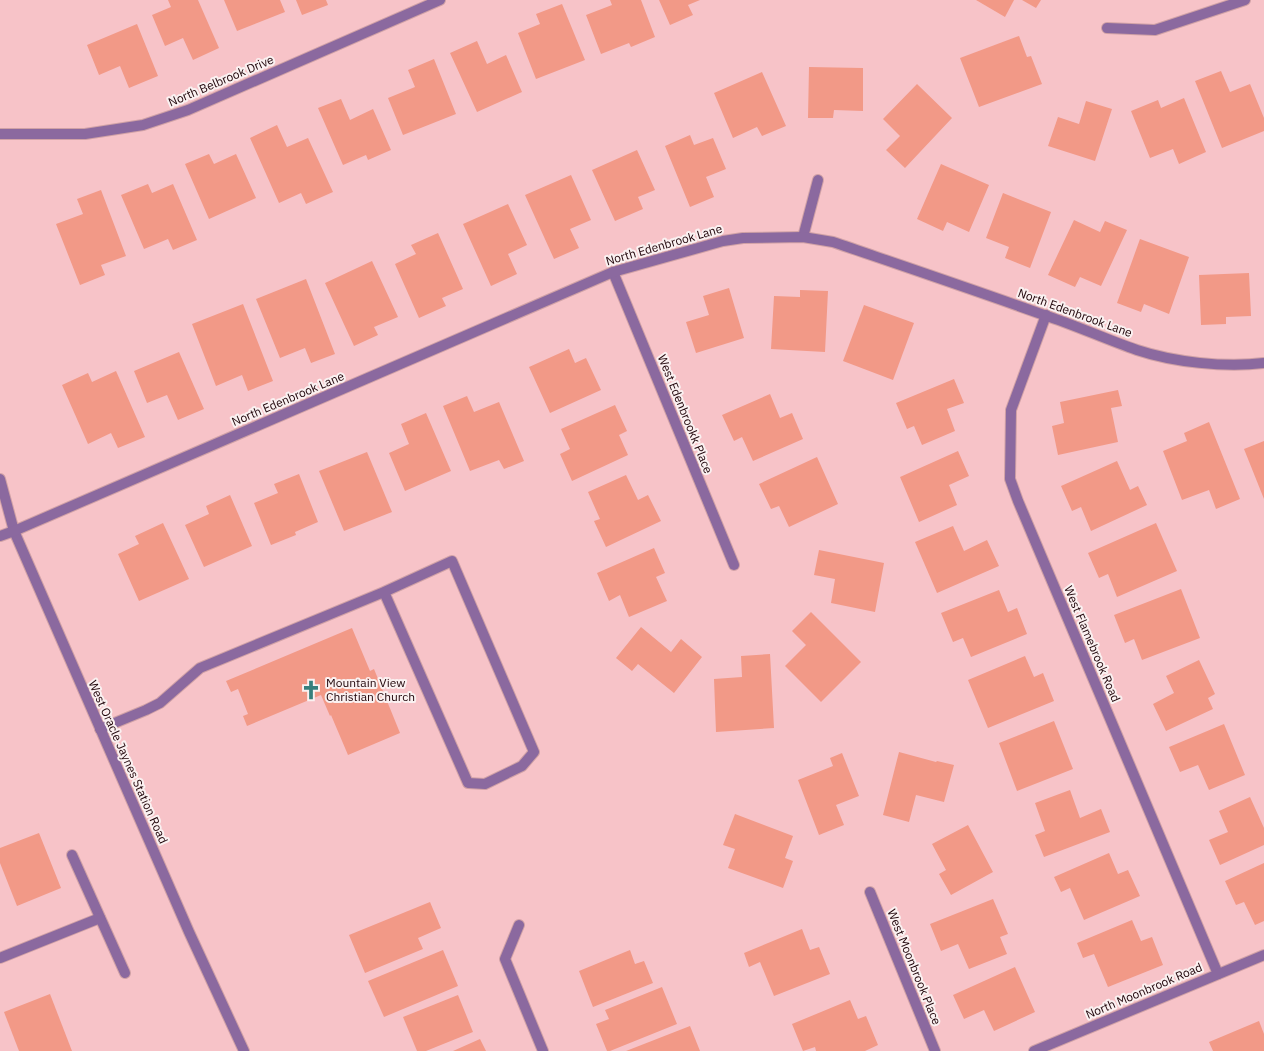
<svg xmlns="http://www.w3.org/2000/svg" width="1264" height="1051" font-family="'IBM Plex Sans',sans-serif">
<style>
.building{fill:#f29987}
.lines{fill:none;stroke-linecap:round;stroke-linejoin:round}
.lane-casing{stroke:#d0a1a6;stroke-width:12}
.street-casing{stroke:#d0a1a6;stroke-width:12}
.lane{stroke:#8b699f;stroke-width:10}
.street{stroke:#8b699f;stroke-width:10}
.labels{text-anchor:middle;stroke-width:4;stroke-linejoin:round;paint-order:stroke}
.street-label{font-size:12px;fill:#1f0409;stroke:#faf1f1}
.poi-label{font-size:12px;fill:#1f0409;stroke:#faf1f1;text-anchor:start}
</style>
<rect width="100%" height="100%" fill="#f7c3c8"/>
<g class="building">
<path d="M168,0H198L219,48L193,60L183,38L165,46L152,15L171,7Z"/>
<path d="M224,0H280L285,12L237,31Z"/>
<path d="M296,0H326L328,5L302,15Z"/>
<path d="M610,0H641L655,37L631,47L629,43L601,54L586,15L612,5Z"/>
<path d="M659,0H700L688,5L693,15L670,25Z"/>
<path d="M976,0H1014L1005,17Z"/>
<path d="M1022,0H1041L1036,8Z"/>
<path d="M562,4L585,60L536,79L518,33L540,24L536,14Z"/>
<path d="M137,24L158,76L129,88L120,66L99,75L87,45Z"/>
<path d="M1019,36L1027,57L1031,56L1042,84L979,107L960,58Z"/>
<path d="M477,41L487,64L506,55L522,92L477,112L450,53Z"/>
<path d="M434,59L456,114L403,135L388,98L415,87L408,70Z"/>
<path d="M809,67L863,68V111L834,110L833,118H808Z"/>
<path d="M1221,71L1230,92L1250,84L1264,118V131L1222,148L1195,81Z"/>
<path d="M762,72L786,126L762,136L757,127L733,138L714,93Z"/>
<path d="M917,84L952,118L905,168L886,150L900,136L883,119Z"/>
<path d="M1184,98L1206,152L1179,164L1173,149L1150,158L1131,111L1158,100L1161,108Z"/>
<path d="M341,99L350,120L373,109L391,150L368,160L366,155L343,165L318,108Z"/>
<path d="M1086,101L1112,109L1095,161L1048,146L1058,117L1079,124Z"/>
<path d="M277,125L287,147L308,138L333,192L306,204L301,193L279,203L250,138Z"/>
<path d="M690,135L694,145L713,138L726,169L706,177L714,197L690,207L665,146Z"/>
<path d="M637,150L655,190L638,197L643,209L615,221L592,170Z"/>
<path d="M209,154L214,164L236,154L256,198L209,219L185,164Z"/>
<path d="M941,164L989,185L969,232L947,222L943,231L917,219Z"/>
<path d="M571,175L591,220L570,229L579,248L554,259L525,195Z"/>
<path d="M148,184L152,193L173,184L197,240L173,250L168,239L144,249L121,195Z"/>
<path d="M101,190L126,256L101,265L105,275L80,285L56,224L83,214L77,199Z"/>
<path d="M1003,193L1051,212L1030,268L1005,258L1009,247L986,238Z"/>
<path d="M508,204L527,245L508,254L517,274L491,286L463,224Z"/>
<path d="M1074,220L1100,232L1105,221L1127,230L1101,286L1080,277L1075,287L1048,275Z"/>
<path d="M438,233L463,289L442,298L446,306L419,318L395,264L416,254L411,245Z"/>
<path d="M1140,239L1189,257L1169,314L1144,304L1141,312L1117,303Z"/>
<path d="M372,261L398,317L374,327L378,335L354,346L325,283Z"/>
<path d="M1249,273L1251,316L1226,317V324L1201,325L1199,275Z"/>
<path d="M306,279L335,354L311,363L305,348L280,358L256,299Z"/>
<path d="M729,288L744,338L696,353L686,322L709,315L703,296Z"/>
<path d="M800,290L828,291L825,352L771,349L774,296L800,297Z"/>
<path d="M243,304L273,381L248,391L242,375L216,386L192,324Z"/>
<path d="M864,305L914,323L893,380L843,361Z"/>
<path d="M569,349L575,363L586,358L601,390L550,413L529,367Z"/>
<path d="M179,352L204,409L178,420L167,395L147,403L134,371Z"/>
<path d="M116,371L145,437L118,448L111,433L88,444L62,385L88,373L92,382Z"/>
<path d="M954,379L964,403L947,409L955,431L922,445L914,426L907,429L896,403Z"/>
<path d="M1118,390L1122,406L1111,408L1118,442L1058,455L1052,426L1064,423L1060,402Z"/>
<path d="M770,394L780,418L792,413L803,439L753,461L742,437L734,441L722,415Z"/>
<path d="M467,396L474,412L499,402L524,461L504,469L499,460L470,471L443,406Z"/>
<path d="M615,405L627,431L619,435L628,455L572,481L560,454L570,449L561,429Z"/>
<path d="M426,413L451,471L405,491L389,453L409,444L401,424Z"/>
<path d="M1209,422L1240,499L1216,509L1209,490L1182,500L1163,451L1187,441L1184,433Z"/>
<path d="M1264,441V499L1244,449Z"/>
<path d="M958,451L969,476L949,485L957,505L919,522L900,477Z"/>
<path d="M367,452L392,512L344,531L319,471Z"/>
<path d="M817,457L838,504L789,527L779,506L771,509L759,484Z"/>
<path d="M1117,461L1130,490L1138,486L1147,505L1091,531L1081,507L1072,511L1061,486Z"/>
<path d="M299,474L318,522L295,532L296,535L271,545L254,503L278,493L274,484Z"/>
<path d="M626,475L638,500L648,495L661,521L606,547L594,521L600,519L588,492Z"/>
<path d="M230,495L252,546L204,567L185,525L209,514L206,506Z"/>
<path d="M163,523L189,579L139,601L118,554L139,544L135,536Z"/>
<path d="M1156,523L1177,571L1117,597L1108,574L1099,578L1088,553Z"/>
<path d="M953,526L964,551L987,540L999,566L937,593L915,542Z"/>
<path d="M654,548L665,573L656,577L667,601L629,617L620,595L609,601L597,573Z"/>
<path d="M819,550L884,563L875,612L831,603L835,579L814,575Z"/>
<path d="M1181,589L1200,638L1142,660L1134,639L1125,643L1114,615Z"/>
<path d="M999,590L1008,612L1017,608L1027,634L971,657L963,638L953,642L941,613Z"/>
<path d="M811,612L861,662L821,702L785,666L806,645L792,631Z"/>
<path d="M641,627L671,652L681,639L702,657L674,693L638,664L632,671L616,658Z"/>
<path d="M352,628L370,671L374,669L400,733L348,755L331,715L330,716L321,695L247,726L243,716L248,714L238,689L231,692L226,681Z"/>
<path d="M770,654L774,728L716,732L714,679L742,677L741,656Z"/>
<path d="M1025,656L1034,677L1043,673L1054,701L988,728L968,680Z"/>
<path d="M1199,660L1215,694L1208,698L1213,709L1166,731L1153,704L1174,693L1166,676Z"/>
<path d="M1054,721L1073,769L1017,791L999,743Z"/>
<path d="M1224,724L1245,775L1209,790L1198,765L1180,772L1169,747Z"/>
<path d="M899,752L936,762L937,761L954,765L944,802L916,795L909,822L883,815Z"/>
<path d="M842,753L859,796L836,805L844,825L819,835L798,780L833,766L830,758Z"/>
<path d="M1070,790L1080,818L1101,809L1110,832L1044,857L1035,835L1045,831L1035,803Z"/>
<path d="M1250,797L1264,828V845L1220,865L1209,840L1228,832L1219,811Z"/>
<path d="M735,814L793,836L785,858L793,861L783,888L728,868L735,849L723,845Z"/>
<path d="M968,825L993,872L951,895L939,874L946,870L932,844Z"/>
<path d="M39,833L61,888L17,906L0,863V848Z"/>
<path d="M1109,853L1118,874L1128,870L1140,896L1084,920L1070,888L1061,892L1054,877Z"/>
<path d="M1264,863V921L1255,925L1244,902L1236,905L1225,881Z"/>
<path d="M993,899L1008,934L1000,937L1007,954L969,969L958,944L941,951L930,924Z"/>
<path d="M430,902L441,928L418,938L423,949L365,973L349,935Z"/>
<path d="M1132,920L1141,941L1152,937L1163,965L1108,987L1094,954L1083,958L1077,943Z"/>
<path d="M802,929L810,950L819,947L830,974L774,996L760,962L749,967L744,953Z"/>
<path d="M443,950L458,986L384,1017L368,981Z"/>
<path d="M630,950L635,964L644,961L653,983L593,1007L579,971Z"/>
<path d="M1015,967L1035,1012L994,1031L984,1010L964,1019L953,995Z"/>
<path d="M662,987L677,1024L610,1051H607L596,1024L609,1019L605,1010Z"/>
<path d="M50,994L72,1051H19L4,1012Z"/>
<path d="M458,995L473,1032L426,1051H417L403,1017Z"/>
<path d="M850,1000L858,1019L866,1016L878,1045L865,1051H816L815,1047L803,1051L792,1024Z"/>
<path d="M1259,1021L1264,1034V1051H1213L1209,1042Z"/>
<path d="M690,1026L700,1051H626Z"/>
<path d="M480,1039L486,1051H453Z"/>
</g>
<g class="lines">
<defs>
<path id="lane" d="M100,729L146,710L160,703L200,668L384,592L468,783L485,784L522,766L534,752L452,561L384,592"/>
<g id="street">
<path d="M1107,28L1155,30L1245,0"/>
<path d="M0,134H85L143,125L188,110L440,0"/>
<path d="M803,237L818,180"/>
<path d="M613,272L734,565"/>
<path d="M1046,315L1011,410L1010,479L1018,501L1218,974"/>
<path d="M0,479L14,531L189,932L244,1051"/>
<path d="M0,536L14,531L613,272L723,241L743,238L803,237L833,242C903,266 974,290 1044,315C1075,325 1105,339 1137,350C1173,362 1225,368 1264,363"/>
<path d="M72,855L125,973"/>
<path d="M870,892L935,1051"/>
<path d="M519,925L505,959L543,1051"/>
<path d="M0,958L100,918"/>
<path d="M1034,1051L1264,955"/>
</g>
</defs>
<use href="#lane" class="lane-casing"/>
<use href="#street" class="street-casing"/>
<use href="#lane" class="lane"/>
<use href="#street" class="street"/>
</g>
<defs>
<symbol id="church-bare" viewBox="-9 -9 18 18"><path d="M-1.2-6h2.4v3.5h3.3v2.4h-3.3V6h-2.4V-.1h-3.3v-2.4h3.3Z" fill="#377f7c" stroke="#faf1f1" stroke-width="2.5" paint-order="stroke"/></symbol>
</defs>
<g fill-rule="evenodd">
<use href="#church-bare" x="297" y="676" width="28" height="28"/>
</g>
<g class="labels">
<g class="street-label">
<text transform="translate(221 81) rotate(-23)" y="4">North Belbrook Drive</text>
<text transform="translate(664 245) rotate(-16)" y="4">North Edenbrook Lane</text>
<text transform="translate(1075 313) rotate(20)" y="4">North Edenbrook Lane</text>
<text transform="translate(288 399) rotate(-23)" y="4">North Edenbrook Lane</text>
<text transform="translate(685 414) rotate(68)" y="4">West Edenbrookk Place</text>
<text transform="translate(1092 644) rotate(67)" y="4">West Flamebrook Road</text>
<text transform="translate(128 762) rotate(66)" y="4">West Oracle Jaynes Station Road</text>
<text transform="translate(914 967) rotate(68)" y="4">West Moonbrook Place</text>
<text transform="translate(1144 991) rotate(-23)" y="4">North Moonbrook Road</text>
</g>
<g class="poi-label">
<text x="326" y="687">Mountain View<tspan x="326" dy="14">Christian Church</tspan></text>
</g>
</g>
</svg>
